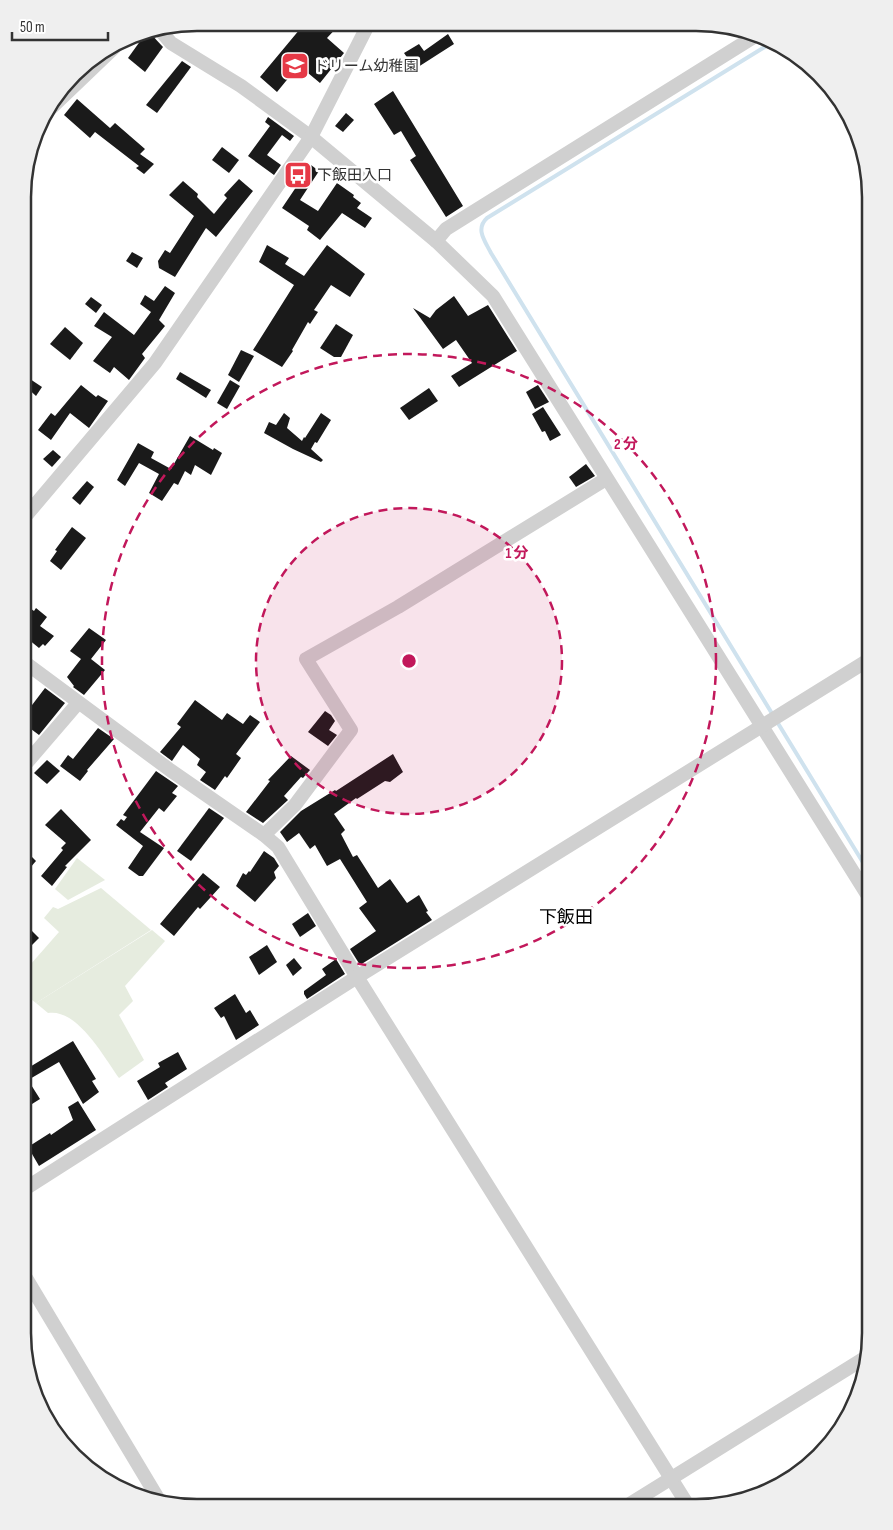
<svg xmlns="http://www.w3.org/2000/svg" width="893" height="1530" font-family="'Sofia Sans Condensed','Noto Sans JP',sans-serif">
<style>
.green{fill:#e6ecdf}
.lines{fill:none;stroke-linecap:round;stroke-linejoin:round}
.stream{stroke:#cfe2ee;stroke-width:4}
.building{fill:#1a1a1a}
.street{stroke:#d0d0d0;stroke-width:14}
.ring{fill:none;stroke:#c2185b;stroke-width:2.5;stroke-dasharray:9 6}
.labels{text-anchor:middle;stroke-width:5;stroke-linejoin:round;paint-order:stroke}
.poi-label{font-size:15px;fill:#333;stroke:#fff;text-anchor:start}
.quarter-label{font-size:18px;fill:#000;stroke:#fff}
.rim{fill:none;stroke:#333;stroke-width:2.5}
.centre{fill:#c2185b;stroke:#fff;stroke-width:2.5}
.ring-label{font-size:15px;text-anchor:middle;font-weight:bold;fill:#c2185b;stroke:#fff;stroke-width:5;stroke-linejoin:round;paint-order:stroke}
</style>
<rect width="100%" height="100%" fill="#fff"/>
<g class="green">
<path d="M77,858L105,880L68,900L55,889Z"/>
<path d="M101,888L151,930L36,1003L23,993V973L59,932L44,918L53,907L58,909Z"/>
<path d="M152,930L165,941L125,986L133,1001L119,1015L144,1060L119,1078C104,1057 77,1008 48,1013L36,1003Z"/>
</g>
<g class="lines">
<path class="stream" d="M768,45L487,218C475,229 485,241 491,253L870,874"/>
</g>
<g class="building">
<path d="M305,23H341L327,38L344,53L320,83L302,68L298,72L295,70L277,92L260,77Z"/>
<path d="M149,32L163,47L145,72L128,58L146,33Z"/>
<path d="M448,34L454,44L415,69L404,53L419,44L424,51Z"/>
<path d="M182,61L191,67L157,113L146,105Z"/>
<path d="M393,91L463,206L446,217L410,160L416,156L401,131L394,135L374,104Z"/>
<path d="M77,99L110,128L115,123L145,149L140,154L154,164L144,174L136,168L139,166L95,132L90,138L64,115Z"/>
<path d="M346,113L354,120L343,132L335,126Z"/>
<path d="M268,117L294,136L290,141L282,135L267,155L281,165L274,175L248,156L270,126L265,122Z"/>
<path d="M222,147L239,160L229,173L212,160Z"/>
<path d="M311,165L319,171L300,200L318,211L337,183L354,195L353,197L361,203L357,208L372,218L365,228L342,213L320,240L307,230L309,226L282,208Z"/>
<path d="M239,179L253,191L216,237L206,228L175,277L159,268L158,261L165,250L170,253L194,216L169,195L183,181L198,194L197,197L214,214L227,198L224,195Z"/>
<path d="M267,245L289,258L285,264L304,276L327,245L365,274L350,297L331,285L314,310L318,312L310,324L308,322L292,350L293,351L282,367L253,350L294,285L259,262Z"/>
<path d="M132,252L143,258L137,268L126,261Z"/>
<path d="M165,286L175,293L159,320L165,326L142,354L145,358L129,380L114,367L110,373L93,361L112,337L94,326L104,312L134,335L151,312L140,304L145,295L154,301Z"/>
<path d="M454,296L468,316L488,305L517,351L459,387L451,376L472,363L456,340L443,349L413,308L430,318L436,310Z"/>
<path d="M91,297L102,305L96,313L85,304Z"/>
<path d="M336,324L353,335L341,357H334L320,348Z"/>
<path d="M65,327L83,343L70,360L50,344Z"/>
<path d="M241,350L254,356L239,382L228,375Z"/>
<path d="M180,372L211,390L206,398L176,379Z"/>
<path d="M24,375L42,387L36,396L24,385Z"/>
<path d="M230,380L240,386L227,409L217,403Z"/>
<path d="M81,385L96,397L98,395L108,401L89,428L70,413L51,440L38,430L51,413L55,416Z"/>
<path d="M538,385L549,402L535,409L526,392Z"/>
<path d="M429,388L438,401L409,420L400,408Z"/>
<path d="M543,407L561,435L550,441L545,431L542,432L532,414Z"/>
<path d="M284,413L290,418L287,428L302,441L304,437L305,438L321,413L331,420L317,443L315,442L311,449L323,460L321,462L293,449L264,433L269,422L276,425Z"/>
<path d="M190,436L213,450L214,448L222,453L211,475L195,465L191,475L185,471L178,485L174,483L162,501L149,493L159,474L139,463L125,486L117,480L138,443L154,452L151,458L171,469Z"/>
<path d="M53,450L61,457L52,467L43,459Z"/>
<path d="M586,464L595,476L576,487L569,477Z"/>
<path d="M87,481L94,487L80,505L72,498Z"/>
<path d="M72,527L86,538L61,570L50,561L57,551L55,550Z"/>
<path d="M23,603L34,611L36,608L47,617L40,626L54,636L45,646L43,644L39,648L23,635Z"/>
<path d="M89,628L106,640L91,659L105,670L84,695L73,687L74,686L67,677L81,659L70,651Z"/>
<path d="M45,688L65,703L39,735L31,729L23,736V720L30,712L29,709Z"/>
<path d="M195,700L222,720L227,713L243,724L250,715L260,722L236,754L241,758L227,778L225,776L215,790L200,780L206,772L197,765L200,759L183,745L172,761L160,752L181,727L177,724Z"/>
<path d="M325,711L331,715L335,721L329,730L337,735L328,746L308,732Z"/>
<path d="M98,728L114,739L87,770L88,771L80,781L60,766L68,755L73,759Z"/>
<path d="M393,754L403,772L390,782L385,781L357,799L356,798L334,814L345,830L341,834L353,857L357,855L378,888L390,879L407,903L419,895L428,911L426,912L432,920L360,965L350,949L376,931L359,908L367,902L340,859L327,866L315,845L310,849L299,833L287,842L280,832L301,811L335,790L336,791Z"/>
<path d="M291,756L310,770L303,778L301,777L284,796L288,800L263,823L246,812L270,781L268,780Z"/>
<path d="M47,760L60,771L47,784L34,773Z"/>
<path d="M156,771L178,786L172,793L177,796L164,812L159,808L140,832L164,848L143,876H139L128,868L143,846L116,825L121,819L124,821L127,817L123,815Z"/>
<path d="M209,808L224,818L191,861L177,851Z"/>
<path d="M61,809L91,840L65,866L67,867L52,886L41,876L63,850L61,848L66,843L45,825Z"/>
<path d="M23,848L36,861L23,876Z"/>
<path d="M264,851L274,858L279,866L274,872L276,878L255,902L236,886L243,873L246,875L249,871L250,872Z"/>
<path d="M203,873L220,887L200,909L198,907L174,936L160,924Z"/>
<path d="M308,913L316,926L300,937L292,924Z"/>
<path d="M23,922L39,938L23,954Z"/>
<path d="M267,945L277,962L259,975L249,957Z"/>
<path d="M294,958L302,968L293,976L286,965Z"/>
<path d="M336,959L345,974L307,999L304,994V991L326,975L322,969Z"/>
<path d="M235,994L246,1013L250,1010L259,1025L236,1040L224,1016L221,1018L214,1008Z"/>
<path d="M73,1041L96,1079L92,1081L99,1092L83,1104L59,1062L28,1080L40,1099L32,1104L23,1088V1071Z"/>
<path d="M178,1052L187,1069L165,1083L168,1087L148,1100L137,1081L160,1067L158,1063Z"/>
<path d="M78,1101L96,1130L39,1166L28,1147L50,1133L51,1135L73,1120L68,1107Z"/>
</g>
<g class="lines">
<g class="street">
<path d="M160,30L171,43L241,86L311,137L436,241L493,296L870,899"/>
<path d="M48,111L118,44"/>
<path d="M436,241L446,229L752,38"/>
<path d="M24,518L155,363L311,137L369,23"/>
<path d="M23,661L170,770L264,835L278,847L357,977L689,1507"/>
<path d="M23,767L78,703"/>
<path d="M264,835L295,805L351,730L306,659L398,607L606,479"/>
<path d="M23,1190L357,977L870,659"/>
<path d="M23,1273L159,1500"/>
<path d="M625,1507L868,1356"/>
</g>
</g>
<circle cx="409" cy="661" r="153" fill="#c2185b" fill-opacity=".12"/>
<g class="ring">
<circle cx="409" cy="661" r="153"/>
<circle cx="409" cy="661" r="307"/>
</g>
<defs>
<symbol id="school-square" viewBox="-11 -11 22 22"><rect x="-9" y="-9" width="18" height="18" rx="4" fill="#e63946" stroke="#fff"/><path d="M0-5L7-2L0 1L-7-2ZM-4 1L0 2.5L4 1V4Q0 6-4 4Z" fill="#fff"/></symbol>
<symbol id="bus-square" viewBox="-11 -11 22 22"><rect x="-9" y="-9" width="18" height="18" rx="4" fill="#e63946" stroke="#fff"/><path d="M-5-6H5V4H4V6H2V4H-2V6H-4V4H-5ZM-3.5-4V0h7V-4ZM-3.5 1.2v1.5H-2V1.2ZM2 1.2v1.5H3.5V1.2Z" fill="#fff"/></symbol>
</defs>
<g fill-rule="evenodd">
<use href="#school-square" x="279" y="50" width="32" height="32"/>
<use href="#bus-square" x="282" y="159" width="32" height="32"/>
</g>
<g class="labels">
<g class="poi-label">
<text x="314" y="71">ドリーム幼稚園</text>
<text x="317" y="180">下飯田入口</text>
</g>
<g class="quarter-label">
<text x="566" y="923">下飯田</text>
</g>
</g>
<path d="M0 0H893V1530H0ZM197 31H696A166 166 0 0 1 862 197V1333A166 166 0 0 1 696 1499H197A166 166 0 0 1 31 1333V197A166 166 0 0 1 197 31Z" fill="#efefef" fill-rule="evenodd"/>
<path class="rim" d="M197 31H696A166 166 0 0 1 862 197V1333A166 166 0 0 1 696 1499H197A166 166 0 0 1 31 1333V197A166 166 0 0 1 197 31Z"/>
<circle cx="409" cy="661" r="8" class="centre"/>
<g class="ring-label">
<text x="626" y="449">2 分</text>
<text x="517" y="558">1 分</text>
</g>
<path d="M12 32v8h96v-8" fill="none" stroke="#333333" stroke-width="2.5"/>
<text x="20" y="32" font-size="15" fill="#333333" stroke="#ffffff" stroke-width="4" paint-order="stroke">50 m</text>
</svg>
